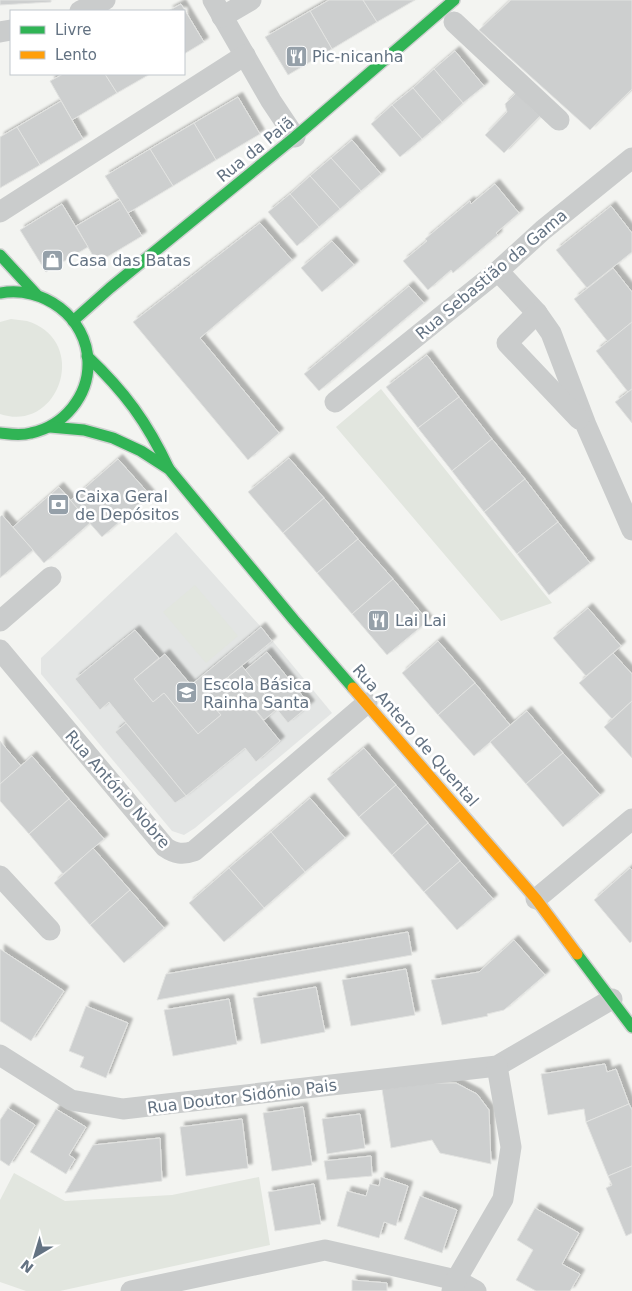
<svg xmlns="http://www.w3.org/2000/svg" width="632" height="1291" font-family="'DejaVu Sans',sans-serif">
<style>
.built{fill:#e3e5e4}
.green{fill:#e2e6df}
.building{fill:#cdcfcf;stroke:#e2e3e1;filter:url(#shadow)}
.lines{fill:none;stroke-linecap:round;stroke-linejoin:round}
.fast-casing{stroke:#d0d1d1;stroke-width:14}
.slow-casing{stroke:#d0d1d1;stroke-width:14}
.street{stroke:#cacccc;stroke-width:21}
.fast{stroke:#30b455;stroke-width:11}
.slow{stroke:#ff9f0a;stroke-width:11}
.labels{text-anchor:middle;stroke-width:5;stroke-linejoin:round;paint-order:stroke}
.poi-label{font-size:16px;fill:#637282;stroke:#fff;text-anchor:start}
.street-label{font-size:16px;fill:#637282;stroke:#fff}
</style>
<defs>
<filter id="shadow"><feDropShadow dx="4.5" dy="-4.5" stdDeviation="1" flood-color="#0004"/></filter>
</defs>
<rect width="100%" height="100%" fill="#f3f4f1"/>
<path class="built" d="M176,532L261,627L332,713L195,828L184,835L172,831L41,674V658Z"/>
<g class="green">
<path d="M11,319C16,320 22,320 27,321C91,341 59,434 0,414V322Z"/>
<path d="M381,389L543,592L552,603L501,621L336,427Z"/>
<path d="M195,585L238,636L206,663L163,612Z"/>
<path d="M14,1173L65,1201L172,1195L259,1177L270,1245L60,1291H26L0,1282V1200Z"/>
</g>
<g class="building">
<path d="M0,0H51V2L0,5Z"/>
<path d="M329,0H363L377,22L332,49L310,11Z"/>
<path d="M363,0H415L377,22Z"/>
<path d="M511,0H632V89L590,130L479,30Z"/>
<path d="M181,4L204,42L184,54V11H168Z"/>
<path d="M310,11L332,49L288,75L265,37Z"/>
<path d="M455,51L484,86L463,103L434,69Z"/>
<path d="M434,69L463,103L442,122L413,88Z"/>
<path d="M63,74H105L117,93L72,120L50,81Z"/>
<path d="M105,74H150L117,93Z"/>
<path d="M413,88L442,122L422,139L392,105Z"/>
<path d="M516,93L540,116L504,153L485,135L507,112L505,104Z"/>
<path d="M238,97L260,134L216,160L194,123Z"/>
<path d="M61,101L83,139L40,165L17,127Z"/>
<path d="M392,105L422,139L400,157L371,124Z"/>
<path d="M194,123L216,160L173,186L150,149Z"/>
<path d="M17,127L40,165L0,188V137Z"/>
<path d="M352,140L381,174L361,191L331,158Z"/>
<path d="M150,149L173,186L128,213L105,176Z"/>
<path d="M331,158L361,191L340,209L310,176Z"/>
<path d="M310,176L340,209L319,227L290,194Z"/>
<path d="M495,184L519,213L496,233L498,235L453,273L451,270L428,290L403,261L427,241L425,239L470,201L471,204Z"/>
<path d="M290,194L319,227L297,246L268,212Z"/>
<path d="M120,200L142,236L97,263L76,226Z"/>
<path d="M62,204L88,247L46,272L20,230Z"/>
<path d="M611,206L632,233V252L587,288L556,250Z"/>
<path d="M260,223L292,260L200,338L279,433L248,460L133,322Z"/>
<path d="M332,241L354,265L322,292L301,268Z"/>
<path d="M613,268L632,292V322L608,342L574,299Z"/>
<path d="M409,286L424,303L319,391L304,374Z"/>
<path d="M632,322V389L628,392L596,351Z"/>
<path d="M427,355L459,397L418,428L386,387Z"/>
<path d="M632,389V423L615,402Z"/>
<path d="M459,397L492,439L452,471L418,428Z"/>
<path d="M492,439L525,479L484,512L452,471Z"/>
<path d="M289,458L324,498L283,533L248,492Z"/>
<path d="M118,459L150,495L102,537L70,501Z"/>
<path d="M525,479L558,522L517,554L484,512Z"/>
<path d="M59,487L90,523L44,563L13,527Z"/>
<path d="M324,498L358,539L317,573L283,533Z"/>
<path d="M2,515L33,550L0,578V517Z"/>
<path d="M558,522L590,563L549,595L517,554Z"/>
<path d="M358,539L393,579L352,614L317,573Z"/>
<path d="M393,579L428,621L387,655L352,614Z"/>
<path d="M588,608L621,646L586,676L553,638Z"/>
<path d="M261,627L272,641L205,696L221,715L198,734L164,693L153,702L134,679L165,654L191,685Z"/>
<path d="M135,630L159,658L134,679L153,702L164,693L198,734L221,715L205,696L228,677L280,741L256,762L245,748L186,796L109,702L100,710L75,679Z"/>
<path d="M438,641L475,683L438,715L402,673Z"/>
<path d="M267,652L310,705L288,723L245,670Z"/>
<path d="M613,653L632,674V701L612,719L579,683Z"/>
<path d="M242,666L277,709L264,720L228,677Z"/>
<path d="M475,683L510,725L474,756L438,715Z"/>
<path d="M632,701V758L604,727Z"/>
<path d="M527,711L563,753L526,784L490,742Z"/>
<path d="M126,723L186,796L175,803L115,732Z"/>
<path d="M0,741L21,766L0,784Z"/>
<path d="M364,748L396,785L359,817L327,779Z"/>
<path d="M563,753L600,795L563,827L526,784Z"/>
<path d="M32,756L69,799L29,834L0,801V784Z"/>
<path d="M396,785L428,823L392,855L359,817Z"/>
<path d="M310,798L345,838L305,872L271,832Z"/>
<path d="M69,799L104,839L63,874L29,834Z"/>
<path d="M428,823L460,861L424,892L392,855Z"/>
<path d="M271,832L305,872L264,908L229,868Z"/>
<path d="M93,848L130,890L90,925L54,883Z"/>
<path d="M460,861L493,899L457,930L424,892Z"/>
<path d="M229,868L264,908L224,942L189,903Z"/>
<path d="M630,868L632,870V941L630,943L594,900Z"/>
<path d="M130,890L164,928L124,963L90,925Z"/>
<path d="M408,932L412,955L157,1000L166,974Z"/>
<path d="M514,940L545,975L504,1010L487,1014L488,1016L442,1025L431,980L479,972Z"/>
<path d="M0,949L64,991L31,1041L0,1021Z"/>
<path d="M406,969L415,1015L351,1026L342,980Z"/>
<path d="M316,987L325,1032L261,1044L253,998Z"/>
<path d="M229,999L237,1044L173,1056L164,1010Z"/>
<path d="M86,1006L128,1023L106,1078L80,1067L84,1057L69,1051Z"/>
<path d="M605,1064L607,1072L616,1069L629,1104L586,1122L584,1109L548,1115L541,1074Z"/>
<path d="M433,1083H456L477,1094L489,1110L491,1164L440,1153L432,1140L391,1148L382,1089Z"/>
<path d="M629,1104L632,1110V1166L608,1176L586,1122Z"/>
<path d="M303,1107L312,1165L272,1171L263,1113Z"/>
<path d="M8,1108L35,1125L9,1166L0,1160V1120Z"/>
<path d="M56,1109L86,1127L69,1155L75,1159L66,1174L30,1152Z"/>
<path d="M360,1114L365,1148L327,1154L322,1119Z"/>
<path d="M242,1119L248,1168L186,1176L180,1127Z"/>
<path d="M160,1138L162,1181L65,1193L93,1145Z"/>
<path d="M371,1156L372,1176L327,1180L324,1161Z"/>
<path d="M632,1166V1233L626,1236L606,1188L612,1185L608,1176Z"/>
<path d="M381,1177L408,1186L396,1226L384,1222L379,1238L337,1226L347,1191L366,1196L370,1184L379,1186Z"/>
<path d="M314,1184L321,1224L275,1231L268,1192Z"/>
<path d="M420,1196L457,1210L442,1253L404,1239Z"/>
<path d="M535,1208L579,1233L562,1264L580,1274L570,1291H536L516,1280L533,1250L517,1240Z"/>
<path d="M352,1280L387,1283V1291H352Z"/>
</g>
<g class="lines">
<defs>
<g id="fast">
<path d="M0,255L36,294"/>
<path d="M0,293C43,285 87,317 88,362C89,396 64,426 31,433C20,436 10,434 0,433"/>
<path d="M73,321L110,288L295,137L454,0"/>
<path d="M87,356C125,392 147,422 169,469"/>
<path d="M50,427L84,430L113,438L141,451L169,469L294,620L353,688"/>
<path d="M577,954L632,1027"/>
</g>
<path id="slow" d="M353,688L536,899L577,954"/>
</defs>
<use href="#fast" class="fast-casing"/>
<use href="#slow" class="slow-casing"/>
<g class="street">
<path d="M213,0L271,101L295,137"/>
<path d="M80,11L105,0"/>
<path d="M222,17L251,0"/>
<path d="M454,22L559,120"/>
<path d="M0,32L11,30"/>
<path d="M0,212L245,55"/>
<path d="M498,271L537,313L551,333L586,425L632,530"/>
<path d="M537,313L507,343L579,419"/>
<path d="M335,402L498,271L543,230L632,158"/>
<path d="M0,621L51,577"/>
<path d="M0,650L165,847C175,854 183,855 194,851L367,703"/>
<path d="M0,876L50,930"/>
<path d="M536,899L632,819"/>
<path d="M0,1055L71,1100L123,1109L497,1066L612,999"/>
<path d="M131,1291L325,1250L456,1280L476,1291"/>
<path d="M452,1291L456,1280L503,1199L511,1147L497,1066"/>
</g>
<use href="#fast" class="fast"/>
<use href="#slow" class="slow"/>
</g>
<defs>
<symbol id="restaurant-square" viewBox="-11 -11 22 22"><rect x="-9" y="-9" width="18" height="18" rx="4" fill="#95a0a9" stroke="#fff"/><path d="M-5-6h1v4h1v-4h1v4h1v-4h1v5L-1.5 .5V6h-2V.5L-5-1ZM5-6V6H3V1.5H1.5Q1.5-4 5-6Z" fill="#fff"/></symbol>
<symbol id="shop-square" viewBox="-11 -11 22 22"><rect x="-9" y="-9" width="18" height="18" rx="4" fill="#95a0a9" stroke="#fff"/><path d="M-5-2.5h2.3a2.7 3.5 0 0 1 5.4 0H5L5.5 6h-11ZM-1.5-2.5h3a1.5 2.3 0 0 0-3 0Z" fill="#fff"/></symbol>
<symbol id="bank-square" viewBox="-11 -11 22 22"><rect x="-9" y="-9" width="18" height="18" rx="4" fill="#95a0a9" stroke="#fff"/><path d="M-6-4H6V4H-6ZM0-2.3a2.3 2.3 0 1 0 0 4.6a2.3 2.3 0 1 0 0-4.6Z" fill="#fff"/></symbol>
<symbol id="school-square" viewBox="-11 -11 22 22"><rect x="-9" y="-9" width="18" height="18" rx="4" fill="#95a0a9" stroke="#fff"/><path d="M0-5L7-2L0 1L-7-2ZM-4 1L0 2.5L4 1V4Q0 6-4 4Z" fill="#fff"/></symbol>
</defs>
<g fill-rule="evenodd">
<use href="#restaurant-square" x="284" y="44" width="25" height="25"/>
<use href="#shop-square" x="40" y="248" width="25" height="25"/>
<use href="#bank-square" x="46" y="492" width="25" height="25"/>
<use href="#restaurant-square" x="366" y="608" width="25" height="25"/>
<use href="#school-square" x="174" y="680" width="25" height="25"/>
</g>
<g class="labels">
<g class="poi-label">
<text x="312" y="62">Pic-nicanha</text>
<text x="68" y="266">Casa das Batas</text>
<text x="75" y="502">Caixa Geral<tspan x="75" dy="18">de Depósitos</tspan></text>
<text x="395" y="626">Lai Lai</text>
<text x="203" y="690">Escola Básica<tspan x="203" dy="18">Rainha Santa</tspan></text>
</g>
<g class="street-label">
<text transform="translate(255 149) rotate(-39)" y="6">Rua da Paiã</text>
<text transform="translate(491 274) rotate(-40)" y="6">Rua Sebastião da Gama</text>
<text transform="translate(416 735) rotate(49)" y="6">Rua Antero de Quental</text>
<text transform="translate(118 789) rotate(49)" y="6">Rua António Nobre</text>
<text transform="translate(242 1096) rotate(-7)" y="6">Rua Doutor Sidónio Pais</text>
</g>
</g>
<rect x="10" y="10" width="175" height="65" fill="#ffffff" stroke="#c1c7cd"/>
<rect x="20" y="26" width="25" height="8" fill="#30b455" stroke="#c1c7cd"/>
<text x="55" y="35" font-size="15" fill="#637282">Livre</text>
<rect x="20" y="51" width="25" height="8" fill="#ff9f0a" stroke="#c1c7cd"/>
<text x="55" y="60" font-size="15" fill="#637282">Lento</text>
<g transform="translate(35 1256) rotate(218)" stroke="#ffffff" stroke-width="4" paint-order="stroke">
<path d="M0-4L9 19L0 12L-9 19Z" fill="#637282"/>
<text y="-8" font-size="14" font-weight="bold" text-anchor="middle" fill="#637282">N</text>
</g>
</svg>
